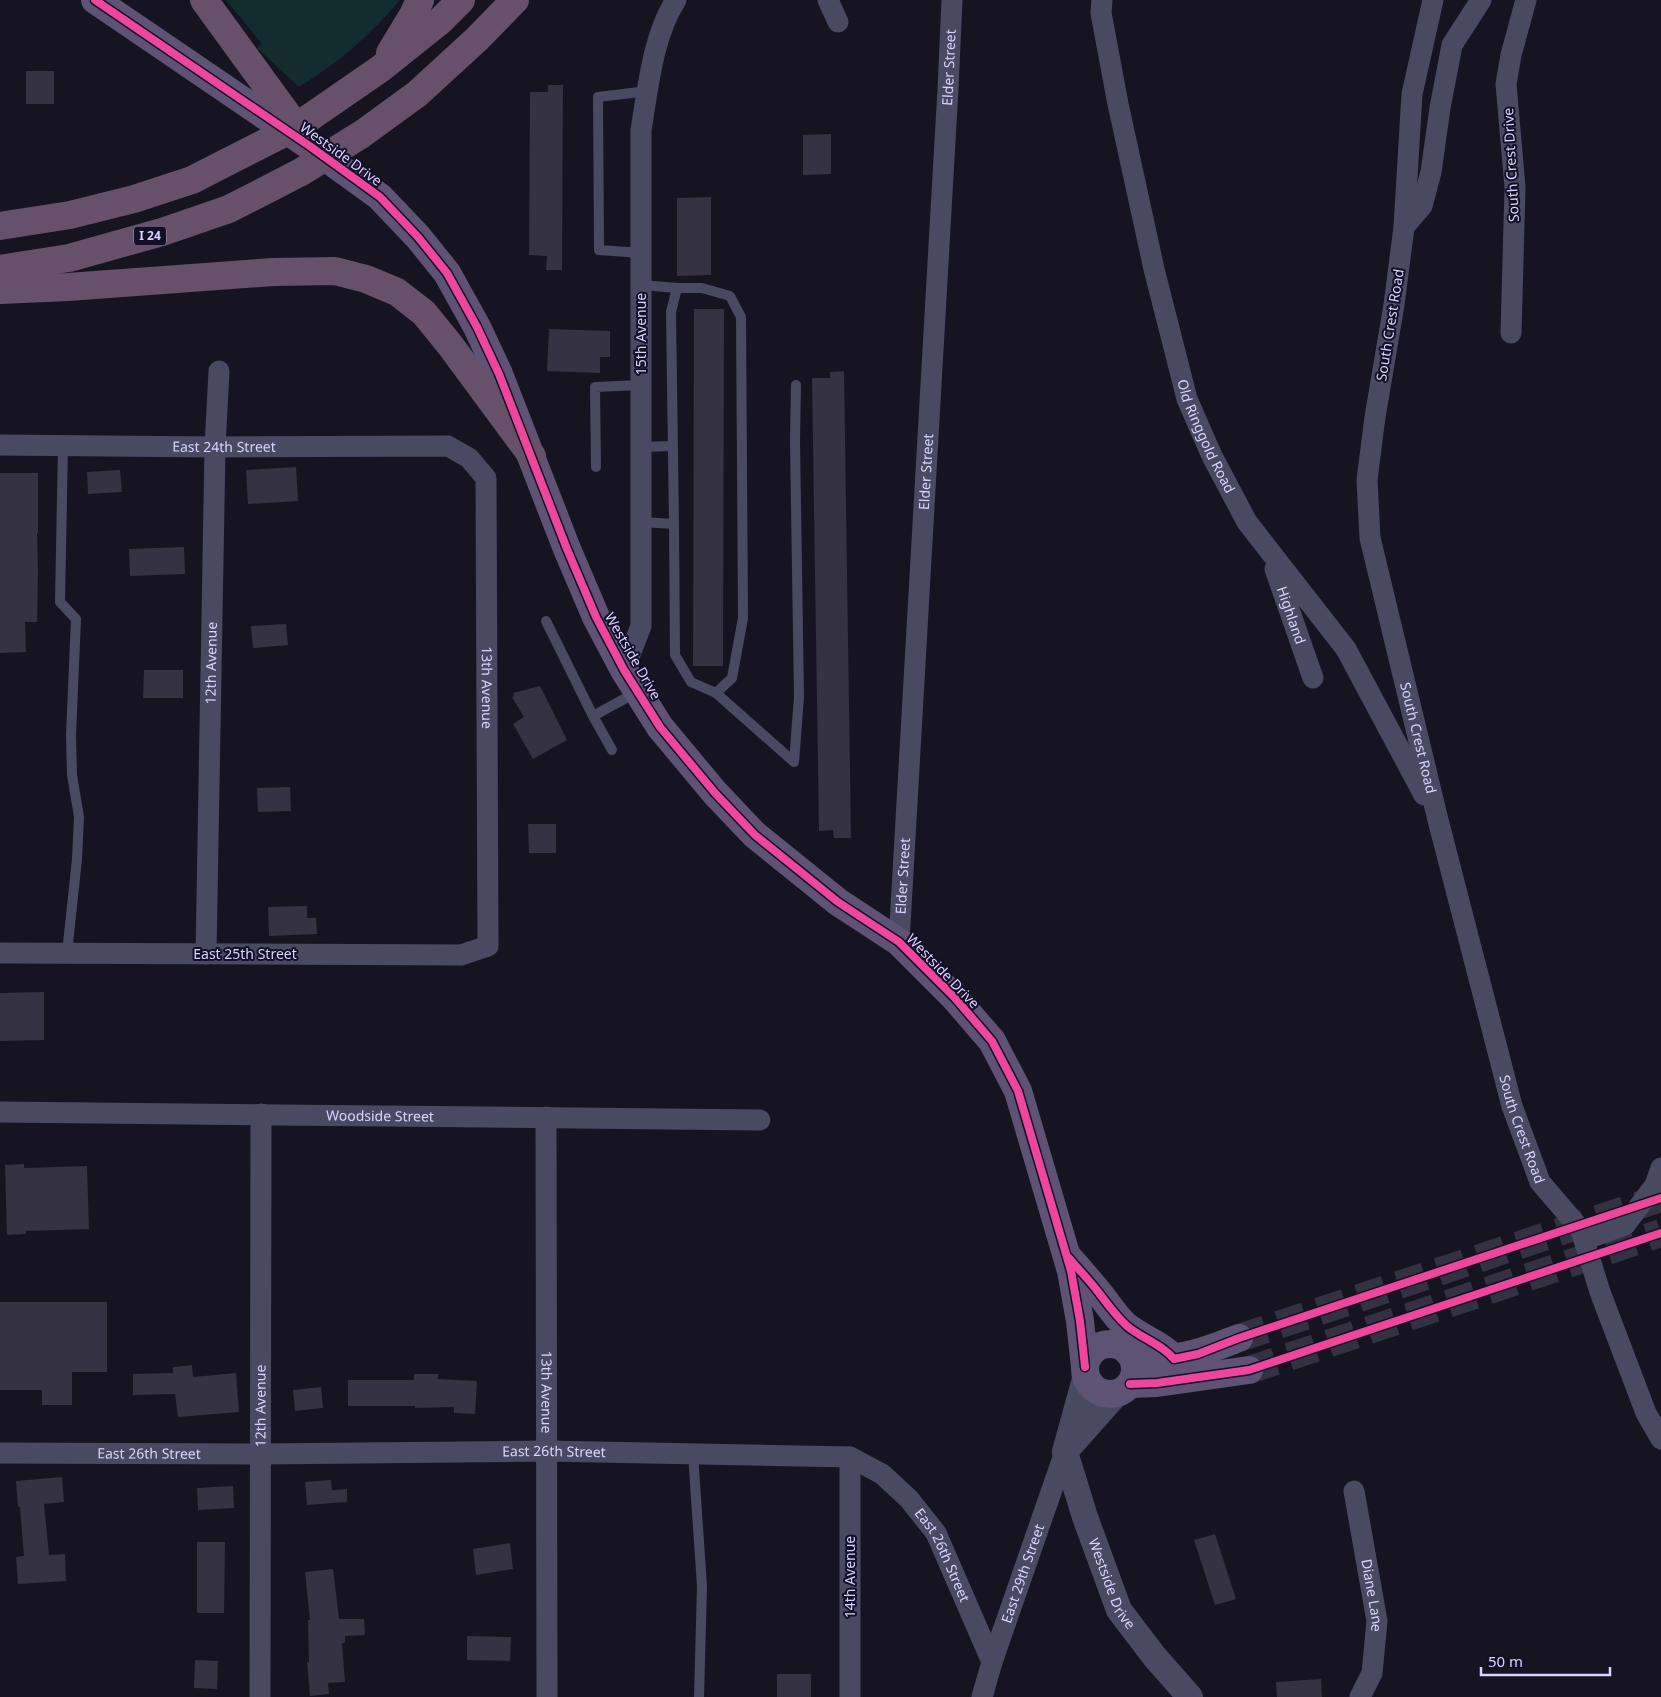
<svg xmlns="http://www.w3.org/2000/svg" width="1661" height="1697" font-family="'Noto Sans',sans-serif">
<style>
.green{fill:#132c2d}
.building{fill:#343243}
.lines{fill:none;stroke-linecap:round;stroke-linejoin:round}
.primary-tunnel{stroke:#333142;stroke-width:28;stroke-dasharray:28 14;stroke-linecap:butt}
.service{stroke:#4a4962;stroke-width:10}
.minor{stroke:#4a4962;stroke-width:21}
.tertiary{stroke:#4a4962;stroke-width:26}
.primary{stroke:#5e5373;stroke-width:28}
.motorway{stroke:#67516a;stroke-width:28}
.cycleway-casing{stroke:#130f26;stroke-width:11}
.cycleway{stroke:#ed469a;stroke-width:8}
.labels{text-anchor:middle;stroke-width:4;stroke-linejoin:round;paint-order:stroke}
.shield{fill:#130f26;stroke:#9e99be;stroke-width:1}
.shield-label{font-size:12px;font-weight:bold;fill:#d9d4ff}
.street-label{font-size:14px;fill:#d9d4ff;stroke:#130f26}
</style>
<rect width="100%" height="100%" fill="#161421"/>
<path class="green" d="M226,0H400C371,35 338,63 299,87L257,48L262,44Z"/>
<g class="building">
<rect x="26" y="71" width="28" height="33"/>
<path d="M548,85H563L562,270H546L547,256L529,255L530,92H548Z"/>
<path d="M831,134V174L803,175V135Z"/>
<path d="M711,197V275L677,276V198Z"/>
<path d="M694,309H724L723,666H693Z"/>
<path d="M549,329L610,331V357H600V373L547,371Z"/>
<path d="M844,371L851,838H834L833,830L819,831L812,378H830V372Z"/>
<path d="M296,467L298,501L248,504L246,470Z"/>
<path d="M120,470L122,492L88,494L87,472Z"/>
<path d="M0,473H38V533H37L38,570L37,622H25L26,652L0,653Z"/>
<path d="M184,547L185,574L130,576L129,549Z"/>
<path d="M286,624L288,645L253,648L251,626Z"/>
<path d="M144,670H183V698H143Z"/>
<path d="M540,686L567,740L533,759L513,724L524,717L512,697L514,696L513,693Z"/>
<path d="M290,787L291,811L258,812L257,788Z"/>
<path d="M528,824H556V853H529Z"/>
<path d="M307,906V918H316L317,934L269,936L268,907Z"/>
<path d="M44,992V1040L0,1041V993Z"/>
<path d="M24,1164V1168L87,1166L89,1229L26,1231V1234L7,1235L5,1165Z"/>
<path d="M0,1302H107V1372H72V1405H42V1390H0Z"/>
<path d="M192,1365L193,1377L236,1373L239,1412L178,1417L175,1394L133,1395V1374L173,1373V1367Z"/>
<path d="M414,1374H438V1379L477,1381L475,1414L454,1413V1407L415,1408V1406H348V1380H414Z"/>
<path d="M321,1387L323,1408L295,1411L293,1390Z"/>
<path d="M62,1477L64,1502L44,1504L49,1555L65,1554L66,1581L18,1584L16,1557L24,1556L20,1507H18L16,1481Z"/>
<path d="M331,1480L332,1490L347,1489V1502L307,1505L305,1482Z"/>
<path d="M233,1486L234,1508L198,1510L197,1488Z"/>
<path d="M1215,1534L1236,1599L1215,1605L1194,1540Z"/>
<path d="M197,1542H225L224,1613H197Z"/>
<path d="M510,1543L513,1569L476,1575L473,1549Z"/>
<path d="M333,1569L339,1619H364L365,1635L345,1636V1643H342L345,1682L328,1683L329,1694L310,1696L307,1662H309L308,1620H310L305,1572Z"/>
<path d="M467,1636L511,1637L510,1661L467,1660Z"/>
<path d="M195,1660L218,1661L217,1689L194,1688Z"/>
<rect x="777" y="1674" width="34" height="23"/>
<path d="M1321,1679L1322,1697H1277L1276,1682Z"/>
</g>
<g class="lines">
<g class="primary-tunnel">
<path d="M1239,1338L1661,1198"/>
<path d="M1249,1370L1661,1233"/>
</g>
<g class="service">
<path d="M641,253L599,250L598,97L648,91"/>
<path d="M63,445L60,602L76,619L71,735L72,775L79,817L77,859L67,953"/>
<path d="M641,447L672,446"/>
<path d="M596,467L595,387L641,385"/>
<path d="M641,522L674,524L675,655L691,682L716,693L732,678L743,618L741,317L730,296L702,288H677L641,285"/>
<path d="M674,524L671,312L677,288"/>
<path d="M546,621L593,716L612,750"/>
<path d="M716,693L794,762L799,697L795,441L796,385"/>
<path d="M593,716L637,692"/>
<path d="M693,1454L702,1586L699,1697"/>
</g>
<g class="minor">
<path d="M828,0L838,22"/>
<path id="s1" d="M1102,0L1101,13L1118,104L1154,269L1187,399L1212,456L1247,522L1346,649L1424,795"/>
<path id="s2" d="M1433,0L1412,94L1404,227L1394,305L1375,417L1367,480L1370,538L1438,820L1512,1106L1540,1182L1581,1230L1600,1292L1646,1413L1661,1439"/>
<path d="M1404,227L1422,206L1431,172L1440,108L1452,45L1481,0"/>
<path d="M1511,333L1515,187L1506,84L1511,55L1526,0"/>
<path id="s3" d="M0,445L215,447L448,446L469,458L486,478L488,946L461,955L0,953"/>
<path id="s4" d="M1275,569L1313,678"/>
<path d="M624,670L641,626V130C648,88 653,35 676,0"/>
<path id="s5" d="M899,942L948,89L952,0"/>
<path id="s6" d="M206,954L215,447L219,371"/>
<path id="s7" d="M0,1112L760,1120"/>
<path id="s8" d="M546,1117L547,1697"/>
<path d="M1584,1240L1625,1225L1655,1185L1661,1168"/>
<path id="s9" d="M0,1453L261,1454L546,1451L850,1457L882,1474L909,1499L936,1533L992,1662"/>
<path d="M850,1457V1697"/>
<path id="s10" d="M1354,1491L1377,1621L1372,1673L1360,1697"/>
<path id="s11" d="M260,1697L261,1114"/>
<path id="s12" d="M982,1697L992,1662L1065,1452"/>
</g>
<g class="tertiary">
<path d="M1071,1445L1117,1393"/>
<path id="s13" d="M1065,1452L1085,1517L1119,1610L1154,1656L1190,1697"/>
<path d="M1065,1452L1086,1375"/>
</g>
<g class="primary">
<path d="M95,0L311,147L380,197L418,237L447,273L477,327L499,374L567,549L596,617L624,670L660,727L715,793L755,835L838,902L899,942L954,997L992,1041L1018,1091L1071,1271L1080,1321L1085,1367"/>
<path d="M1068,1257C1079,1269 1089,1281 1099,1293C1108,1304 1115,1316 1126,1326C1141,1338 1163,1345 1174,1359"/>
<circle cx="1110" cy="1369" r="25"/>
<path d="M1157,1359C1189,1358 1210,1349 1239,1338"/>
<path d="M1130,1384L1157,1383L1249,1370"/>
</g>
<g class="motorway">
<path d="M204,0L311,147"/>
<path d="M390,53L413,15L420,0"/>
<path d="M0,226L70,215L134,199L192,180L296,127L380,69L440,21L461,0"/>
<path d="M0,269L69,258L162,232L229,209L301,172L362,134L417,94L477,39L515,0"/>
<path d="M0,290L68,287L273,272L335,271L366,279L397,292L424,313L450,345L532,456"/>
</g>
<defs>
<g id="cycleway">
<path d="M95,0L311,147L380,197L418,237L447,273L477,327L499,374L567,549L596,617L624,670L660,727L715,793L755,835L838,902L899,942L954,997L992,1041L1018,1091L1071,1271L1080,1321L1085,1367"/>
<path d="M1069,1258C1079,1270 1090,1281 1099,1293C1108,1305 1116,1316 1127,1326C1141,1338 1163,1345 1174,1359L1198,1354L1239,1338L1661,1198"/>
<path d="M1130,1384L1157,1383L1249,1370L1661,1233"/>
</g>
</defs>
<use href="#cycleway" class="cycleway-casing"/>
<use href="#cycleway" class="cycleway"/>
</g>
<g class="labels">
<rect class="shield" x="134" y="226.5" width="32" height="19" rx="4"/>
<g class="shield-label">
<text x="150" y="240">I 24</text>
</g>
<g class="street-label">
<text dy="5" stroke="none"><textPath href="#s5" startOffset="876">Elder Street</textPath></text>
<text transform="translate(341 154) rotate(36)" y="5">Westside Drive</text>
<text transform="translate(1511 165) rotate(-93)" y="5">South Crest Drive</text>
<text transform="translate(1390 325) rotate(-81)" y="5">South Crest Road</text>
<text transform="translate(641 334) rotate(-90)" y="5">15th Avenue</text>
<text dy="5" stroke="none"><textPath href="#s1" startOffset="450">Old Ringgold Road</textPath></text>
<text dy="5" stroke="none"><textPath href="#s3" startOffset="224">East 24th Street</textPath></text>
<text dy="5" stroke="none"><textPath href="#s5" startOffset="471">Elder Street</textPath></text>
<text dy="5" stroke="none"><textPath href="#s4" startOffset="49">Highland</textPath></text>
<text transform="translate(633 656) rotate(60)" y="5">Westside Drive</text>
<text dy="5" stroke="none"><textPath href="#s6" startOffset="291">12th Avenue</textPath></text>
<text dy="5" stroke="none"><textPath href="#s3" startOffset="708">13th Avenue</textPath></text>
<text dy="5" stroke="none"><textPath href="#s2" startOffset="749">South Crest Road</textPath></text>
<text dy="5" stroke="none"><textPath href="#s5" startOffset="66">Elder Street</textPath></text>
<text x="245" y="959">East 25th Street</text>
<text transform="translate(943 971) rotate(46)" y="5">Westside Drive</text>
<text dy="5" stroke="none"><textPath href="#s7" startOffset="380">Woodside Street</textPath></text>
<text dy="5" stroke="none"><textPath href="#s2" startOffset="1154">South Crest Road</textPath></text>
<text dy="5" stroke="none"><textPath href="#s8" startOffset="275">13th Avenue</textPath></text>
<text dy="5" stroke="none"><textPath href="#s11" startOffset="291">12th Avenue</textPath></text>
<text dy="5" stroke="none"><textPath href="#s9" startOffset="554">East 26th Street</textPath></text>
<text dy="5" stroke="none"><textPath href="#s9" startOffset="149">East 26th Street</textPath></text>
<text dy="5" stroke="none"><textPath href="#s9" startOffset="989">East 26th Street</textPath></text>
<text dy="5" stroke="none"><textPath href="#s12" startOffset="130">East 29th Street</textPath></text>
<text transform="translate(850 1577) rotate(-90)" y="5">14th Avenue</text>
<text dy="5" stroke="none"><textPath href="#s13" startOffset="140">Westside Drive</textPath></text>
<text dy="5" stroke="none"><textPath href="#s10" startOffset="106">Diane Lane</textPath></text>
</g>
</g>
<path d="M1481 1667v8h129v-8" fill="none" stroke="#d9d4ff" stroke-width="2.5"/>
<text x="1488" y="1667" font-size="15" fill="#d9d4ff" stroke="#130f26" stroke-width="4" paint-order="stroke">50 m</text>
</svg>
